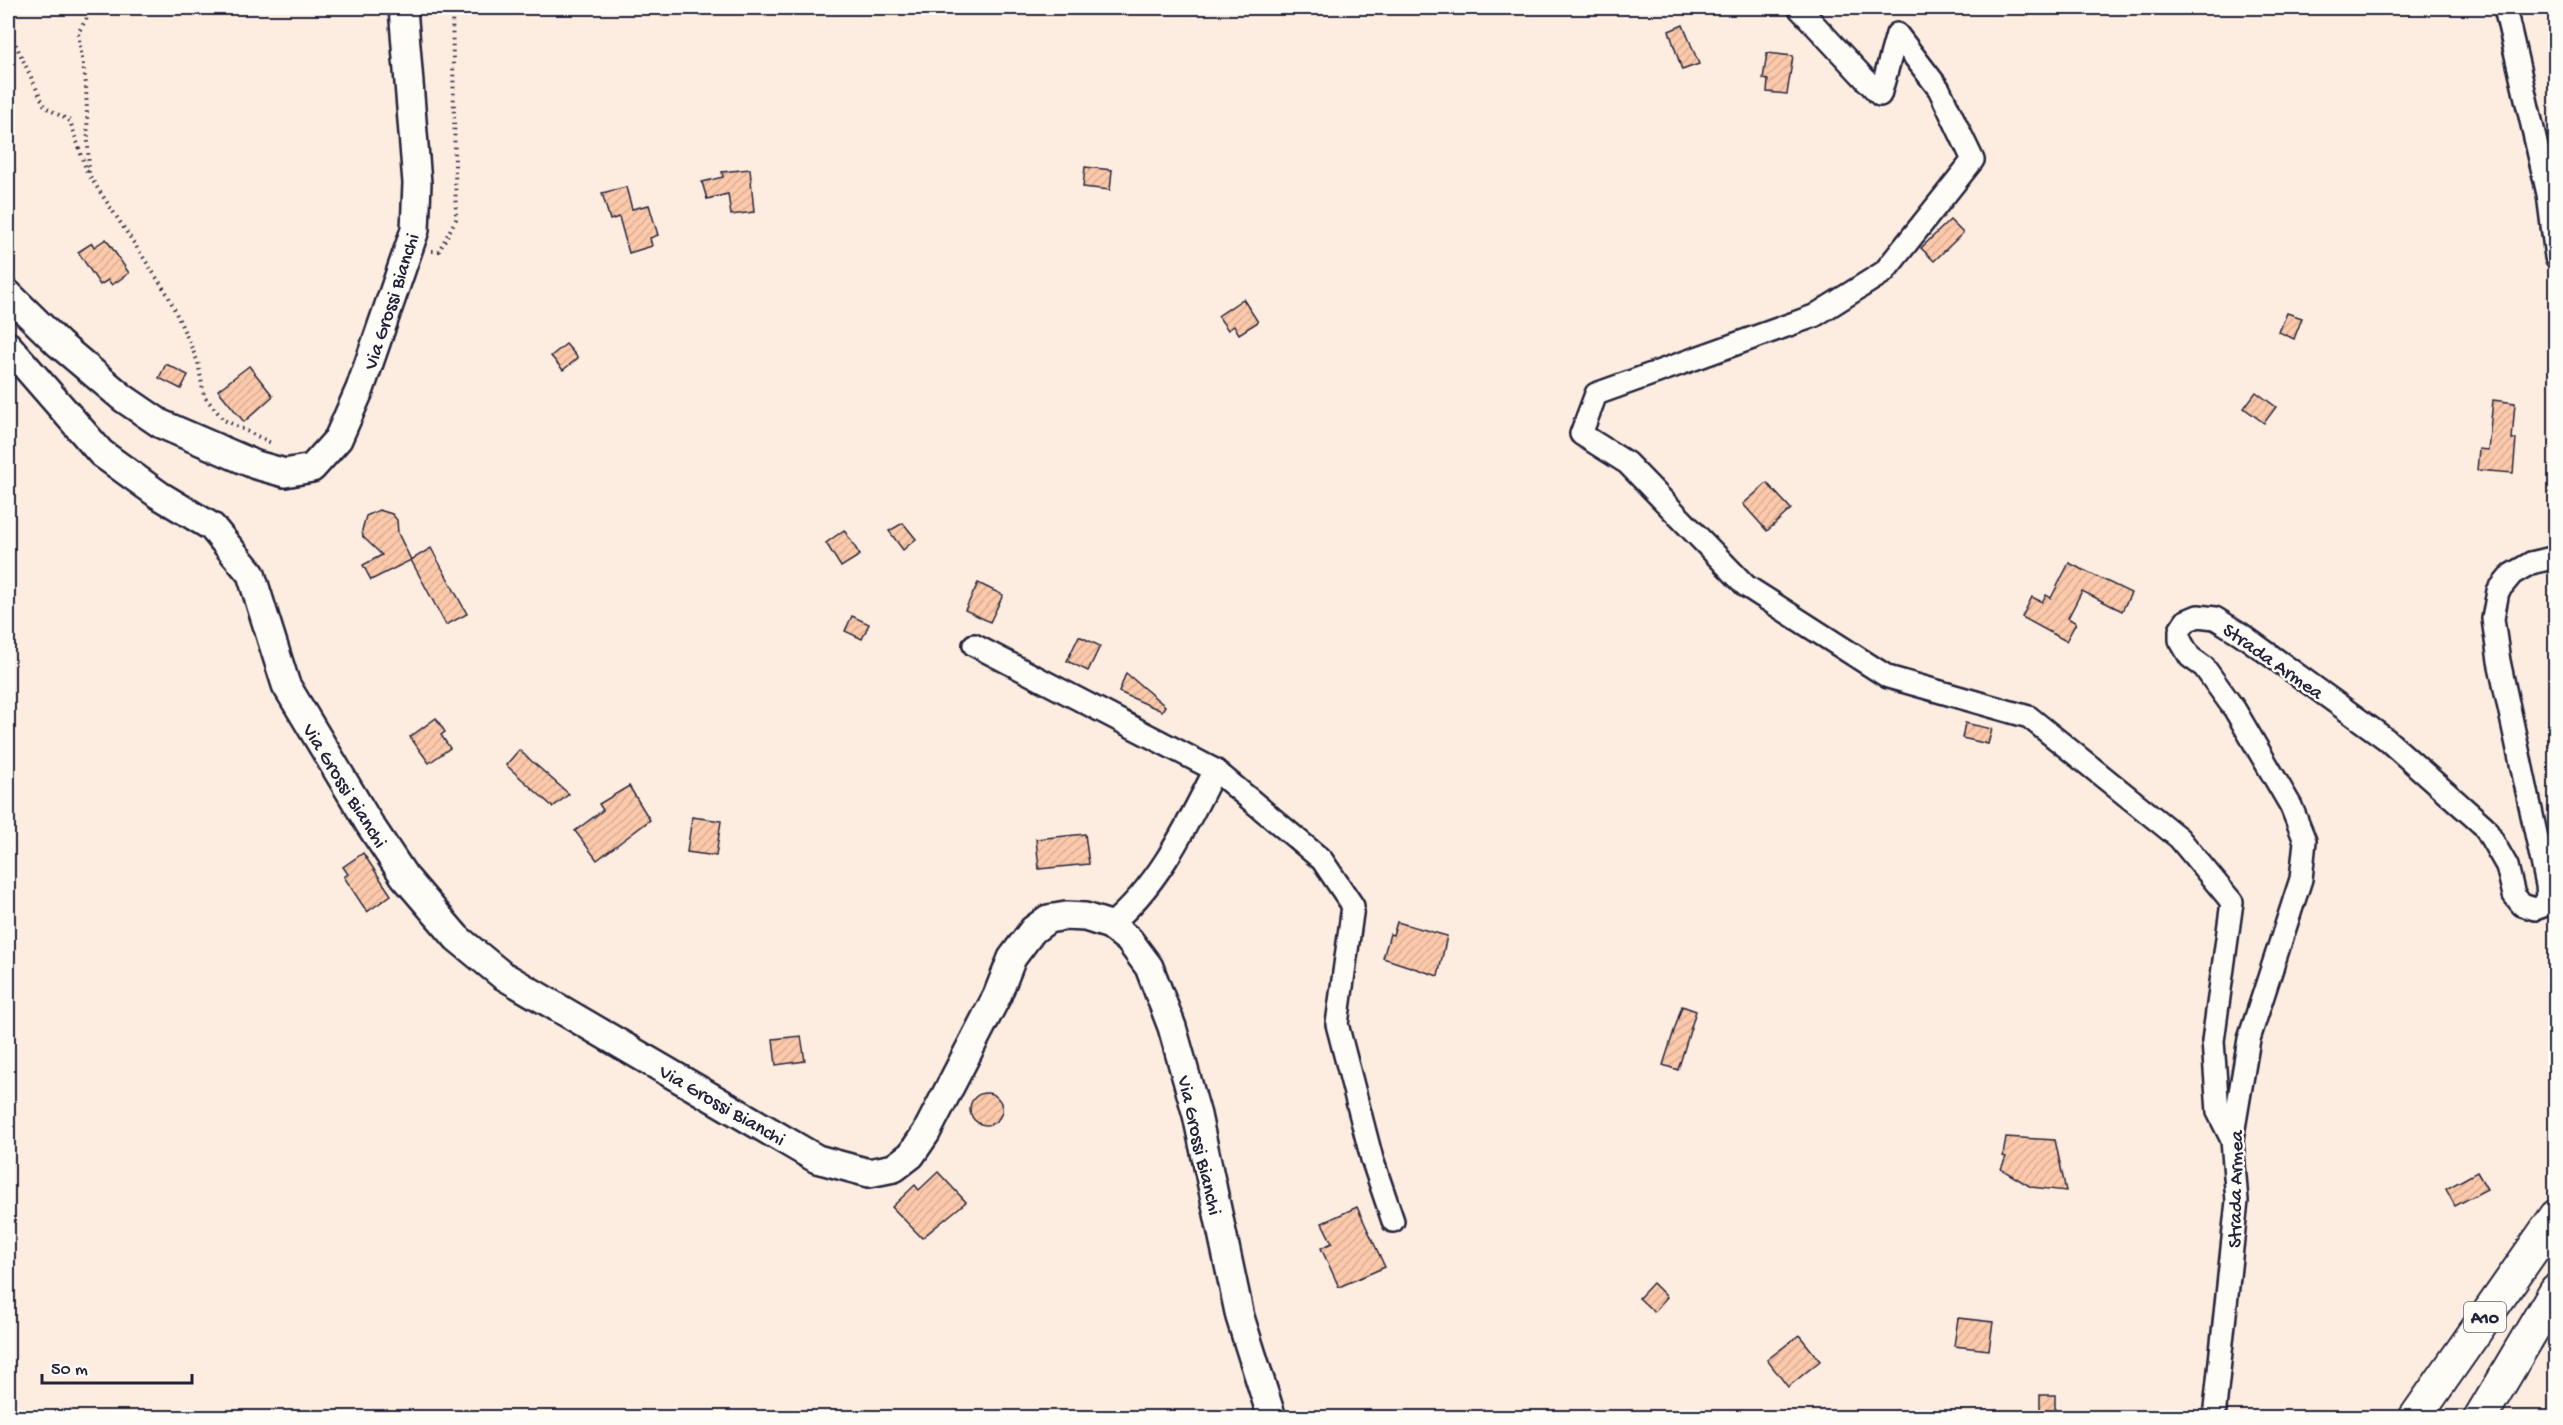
<svg xmlns="http://www.w3.org/2000/svg" width="2563" height="1425" font-family="'Gochi Hand',sans-serif">
<style>
.building{fill:url(#building-hatch);stroke:#22223b;stroke-width:1.5}
.lines{fill:none;stroke-linecap:round;stroke-linejoin:round}
.minor-casing{stroke:#22223b;stroke-width:26}
.major-casing{stroke:#22223b;stroke-width:32}
.highway-casing{stroke:#22223b;stroke-width:36}
.path{stroke:#22223b;stroke-width:4;stroke-dasharray:1.5 4.5;stroke-linecap:butt}
.minor{stroke:#fdfcf7;stroke-width:21}
.major{stroke:#fdfcf7;stroke-width:27}
.highway{stroke:#fdfcf7;stroke-width:32}
.labels{text-anchor:middle;stroke-width:5;stroke-linejoin:round;paint-order:stroke}
.shield{fill:#fdfcf7;stroke:#646373;stroke-width:1.5}
.shield-label{font-size:18px;font-weight:bold;fill:#22223b}
.street-label{font-size:20px;fill:#22223b;stroke:#fdfcf7}
</style>
<defs>
<pattern id="building-hatch" width="6" height="6" patternUnits="userSpaceOnUse" patternTransform="scale(1.5)"><rect width="6" height="6" fill="#fccaab"/><path d="M-1 1l2-2M0 6l6-6M5 7l2-2" fill="none" stroke="#d8ad94"/></pattern>
</defs>
<rect width="100%" height="100%" fill="#fdede0"/>
<filter id="ink" filterUnits="userSpaceOnUse"><feTurbulence type="fractalNoise" baseFrequency=".0167" numOctaves="2"/><feDisplacementMap in="SourceGraphic" scale="12" xChannelSelector="R" yChannelSelector="G"/><feConvolveMatrix kernelMatrix="1 2 1 2 8 2 1 2 1" color-interpolation-filters="sRGB"/></filter>
<g filter="url(#ink)">
<g class="building">
<path d="M1683,25L1699,64L1682,70L1669,31Z"/>
<path d="M1767,53L1793,56L1787,94L1767,92L1768,80L1763,79Z"/>
<path d="M1085,167L1112,170L1110,190L1083,187Z"/>
<path d="M750,169L754,212L731,215L728,194L707,199L702,182L723,177L722,172Z"/>
<path d="M626,187L632,209L649,205L658,235L650,238L652,246L629,253L619,217L610,220L602,193Z"/>
<path d="M1950,220L1963,233L1934,261L1921,248Z"/>
<path d="M106,239L129,273L112,285L108,280L100,285L78,252L92,243L94,247Z"/>
<path d="M1243,299L1258,322L1239,334L1234,326L1228,330L1218,316Z"/>
<path d="M2287,313L2302,318L2294,339L2279,332Z"/>
<path d="M566,344L578,358L563,370L551,356Z"/>
<path d="M166,364L188,375L181,389L159,378Z"/>
<path d="M249,366L273,396L244,422L218,390Z"/>
<path d="M2256,392L2276,407L2264,423L2244,408Z"/>
<path d="M2493,400L2515,403L2512,439H2516L2513,473L2477,470L2479,449L2488,450Z"/>
<path d="M1767,483L1791,509L1767,531L1743,504Z"/>
<path d="M379,510L392,514L397,520L398,533L411,560L371,580L363,565L382,555L363,537L362,530L366,516Z"/>
<path d="M903,523L916,539L903,550L889,531Z"/>
<path d="M844,530L860,555L841,567L826,543Z"/>
<path d="M431,548L467,614L446,625L411,560Z"/>
<path d="M2069,563L2131,593L2122,611L2082,591L2068,618L2076,623L2066,641L2022,617L2032,597L2042,602L2046,595L2051,598Z"/>
<path d="M978,583L1003,595L990,622L965,610Z"/>
<path d="M852,616L869,624L862,639L845,631Z"/>
<path d="M1079,636L1100,646L1088,671L1067,661Z"/>
<path d="M1126,673L1165,706L1162,711L1119,692Z"/>
<path d="M436,718L445,732L441,735L450,748L429,763L410,737Z"/>
<path d="M1965,723L1992,729L1988,744L1962,738Z"/>
<path d="M519,750L569,794L553,807L506,765Z"/>
<path d="M629,786L650,820L597,860L575,831L603,810L599,804Z"/>
<path d="M692,817L721,821L716,856L687,852Z"/>
<path d="M1085,834L1089,864L1039,869L1036,839Z"/>
<path d="M363,853L391,895L367,912L344,877L348,874L343,867Z"/>
<path d="M1397,922L1447,936L1438,976L1383,958L1390,934L1393,935Z"/>
<path d="M1682,1006L1696,1011L1678,1070L1663,1065Z"/>
<path d="M801,1036L805,1061L776,1065L773,1039Z"/>
<circle cx="986" cy="1109" r="16"/>
<path d="M2006,1137L2055,1140L2066,1191L2031,1187L2001,1169L2006,1157L2003,1156Z"/>
<path d="M938,1172L966,1202L922,1238L892,1207L915,1185L919,1190Z"/>
<path d="M2477,1172L2487,1189L2455,1206L2446,1189Z"/>
<path d="M1357,1207L1385,1267L1339,1287L1321,1248L1332,1243L1322,1223Z"/>
<path d="M1653,1283L1667,1297L1654,1312L1639,1298Z"/>
<path d="M1958,1318L1993,1322L1989,1350L1954,1346Z"/>
<path d="M1799,1335L1820,1361L1788,1387L1767,1360Z"/>
<rect x="2040" y="1395" width="15" height="23"/>
</g>
<g class="lines">
<defs>
<g id="minor">
<path d="M1799,8L1880,95L1897,34L1939,89L1973,160L1884,272L1814,316L1596,394L1581,434L1627,463L1746,586L1888,677L2029,717L2179,838L2232,902L2213,1041L2218,1112L2232,1140"/>
<path d="M2505,8L2548,194L2556,257"/>
<path d="M974,645L1215,770C1187,825 1159,885 1110,925"/>
<path d="M1215,770L1322,860L1353,906L1337,1024L1372,1159L1393,1221"/>
<path d="M2214,1418L2237,1201L2232,1140L2249,1039L2301,879L2305,841L2291,806L2235,710L2204,667L2190,657L2180,640V630L2186,621L2198,616L2215,618L2241,634L2386,739L2484,826L2507,866L2514,895L2522,905L2535,909L2543,906L2548,897L2547,885L2499,661L2493,619L2498,591L2512,574L2531,563L2556,557"/>
</g>
<g id="major">
<path d="M8,294L59,344L123,398L161,424L256,465L285,473L312,468L338,439L360,389L415,230L417,183L403,8"/>
<path d="M8,346L101,453L159,495L212,527L251,574L286,685L370,825L404,876L457,938L502,975L817,1159L869,1173L894,1168L911,1155L926,1133L997,996L1012,958L1033,930L1048,919L1066,916L1085,917L1110,925L1129,940L1149,967L1172,1027L1197,1115L1240,1317L1272,1418"/>
</g>
<g id="highway">
<path d="M2415,1418L2556,1216"/>
<path d="M2480,1418L2556,1290"/>
</g>
</defs>
<use href="#minor" class="minor-casing"/>
<use href="#major" class="major-casing"/>
<use href="#highway" class="highway-casing"/>
<g class="path">
<path d="M93,8L78,33L86,84L89,175L168,295L198,362L204,396L224,420L273,444"/>
<path d="M8,28L45,107L70,121L87,172"/>
<path d="M432,251H439L456,219L452,8"/>
</g>
<use href="#minor" class="minor"/>
<use href="#major" class="major"/>
<use href="#highway" class="highway"/>
</g>
</g>
<g class="labels">
<rect class="shield" x="2464" y="1302" width="42" height="30" rx="4.5"/>
<g class="shield-label">
<text x="2485" y="1323">A10</text>
</g>
<g class="street-label">
<text transform="translate(390 301) rotate(-72)" y="7">Via Grossi Bianchi</text>
<text transform="translate(2274 660) rotate(35)" y="7">Strada Armea</text>
<text transform="translate(346 785) rotate(58)" y="7">Via Grossi Bianchi</text>
<text transform="translate(723 1104) rotate(30)" y="7">Via Grossi Bianchi</text>
<text transform="translate(1201 1145) rotate(77)" y="7">Via Grossi Bianchi</text>
<text transform="translate(2234 1189) rotate(-89)" y="7">Strada Armea</text>
</g>
</g>
<rect width="2563" height="1425" fill="none" stroke="#fdfcf7" stroke-width="30"/>
<rect x="15" y="15" width="2533" height="1395" fill="none" stroke="#22223b" stroke-width="2" filter="url(#ink)"/>
<path d="M42 1374v9h150v-9" fill="none" stroke="#22223b" stroke-width="3"/>
<text x="51" y="1374" font-size="18" fill="#22223b" stroke="#fdfcf7" stroke-width="4.5" paint-order="stroke">50 m</text>
</svg>
